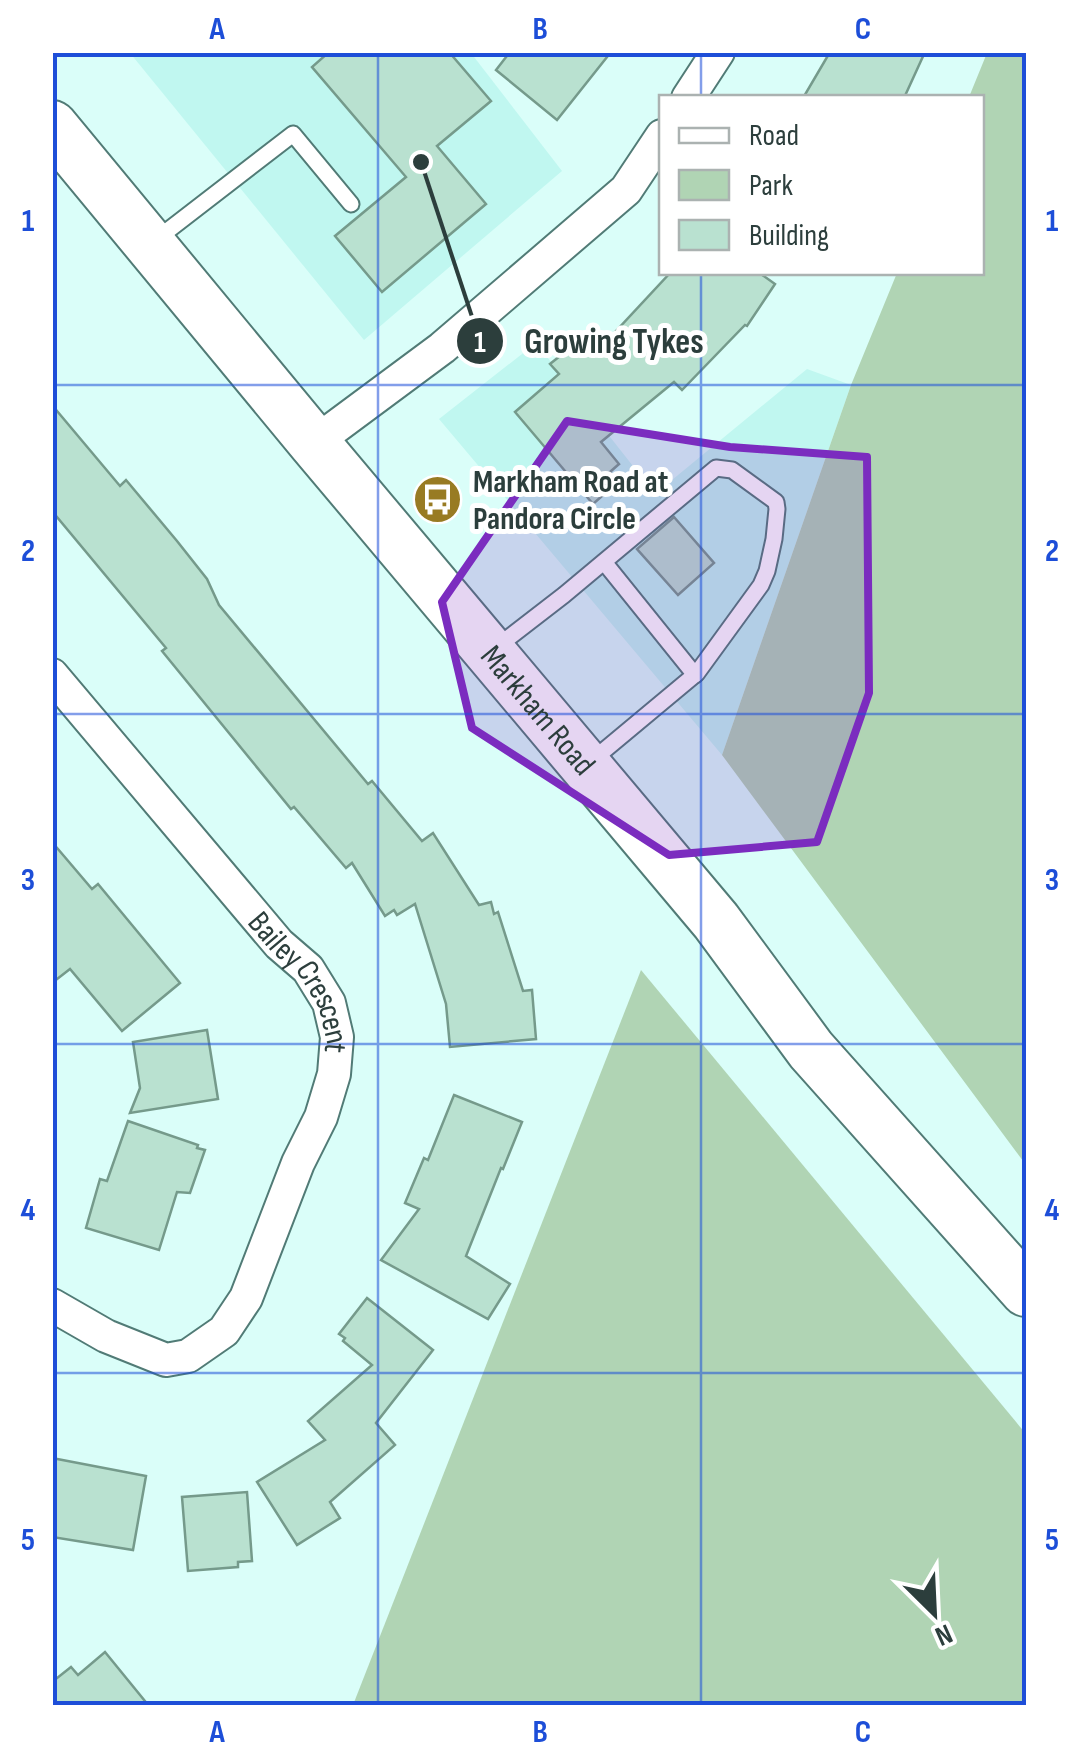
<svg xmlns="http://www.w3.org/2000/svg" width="1079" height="1758" font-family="'Sofia Sans Condensed',sans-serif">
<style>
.built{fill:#c0f7f0}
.green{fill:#b0d4b4}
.building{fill:#b9e1d0;stroke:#759a8b;stroke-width:2.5}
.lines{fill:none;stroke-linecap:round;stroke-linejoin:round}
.lane-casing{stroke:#517b76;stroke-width:19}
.street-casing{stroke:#517b76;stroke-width:36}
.primary-casing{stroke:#517b76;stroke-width:54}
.lane{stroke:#fff;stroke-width:15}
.street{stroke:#fff;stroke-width:32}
.primary{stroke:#fff;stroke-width:50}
.marked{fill:#7b2cbf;fill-opacity:0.2;stroke:#7b2cbf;stroke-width:8;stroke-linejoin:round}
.grid{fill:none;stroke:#1d4ed8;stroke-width:2.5;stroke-opacity:0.55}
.labels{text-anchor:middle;stroke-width:10;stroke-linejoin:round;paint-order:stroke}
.poi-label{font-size:32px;font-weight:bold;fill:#2c3e3c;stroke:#fff;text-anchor:start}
.street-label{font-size:32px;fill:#2c3e3c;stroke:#fff}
.leader{fill:none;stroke:#2c3e3c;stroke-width:4}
.callout-dot{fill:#2c3e3c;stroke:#fff;stroke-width:4}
.mark-label{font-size:30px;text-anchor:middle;font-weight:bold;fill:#fff}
.callout-label{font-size:35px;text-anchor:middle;font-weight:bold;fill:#2c3e3c;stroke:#fff;stroke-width:10;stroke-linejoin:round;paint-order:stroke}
.neatline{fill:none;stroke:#1d4ed8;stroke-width:4}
.grid-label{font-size:32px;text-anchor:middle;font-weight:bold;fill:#1d4ed8}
</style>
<rect width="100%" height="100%" fill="#dafef9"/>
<g class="built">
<path d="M130,53H471L562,171L364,340Z"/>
<path d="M536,343L655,494L807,369L851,385L722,755L439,419Z"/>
</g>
<g class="green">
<path d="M987,53H1026V1165L722,755L851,385L897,273L982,272V98L969,97Z"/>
<path d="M641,970L1026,1434V1705H353Z"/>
</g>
<g class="building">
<path d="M329,52H449L491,101L437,146L486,204L382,292L335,236L406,177L312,67Z"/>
<path d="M510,52H611L557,120L496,70Z"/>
<path d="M830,52H925L904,98H803Z"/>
<path d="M671,272H758L775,284L747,326L745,325L682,390L674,382L601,442L619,464L610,472L618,482L593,504L515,412L559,374L550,364L590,332L602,346Z"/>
<path d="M52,405L120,486L126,480L177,541L207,579L219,605L368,784L372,781L422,841L433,833L479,905L491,902L494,914L498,912L523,991L532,990L536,1039L450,1047L446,1004L415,904L397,915L394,910L385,916L352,863L346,868L294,807L291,809L162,651L166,648L52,511Z"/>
<path d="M674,517L714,563L678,595L637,549Z"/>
<path d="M52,842L92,889L98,884L180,983L122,1031L70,969L52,983Z"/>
<path d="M207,1030L218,1099L130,1113L140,1088L133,1042Z"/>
<path d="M454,1095L522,1122L503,1169L501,1168L466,1256L510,1284L488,1319L381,1260L419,1209L405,1203L424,1158L428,1160Z"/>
<path d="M128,1121L198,1145L197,1148L205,1150L190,1193L177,1192L159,1250L86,1228L100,1179L107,1181Z"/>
<path d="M367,1298L433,1350L376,1423L395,1445L330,1502L340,1518L297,1545L257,1482L325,1440L308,1421L372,1365L343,1341L345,1338L339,1334Z"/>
<path d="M52,1458L146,1476L133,1550L52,1537Z"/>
<path d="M247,1492L252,1561L238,1562V1567L188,1571L182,1497Z"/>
<path d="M105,1652L149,1706H52V1682L71,1667L78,1675Z"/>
</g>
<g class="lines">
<defs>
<g id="lane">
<path d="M153,242L293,134L351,204"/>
<path d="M604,562L695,675"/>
<path d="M494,649L564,595L716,468L732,470L776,502L777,509L774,539L767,571L761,585L697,673L589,763"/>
</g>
<g id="street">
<path d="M688,98L718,52"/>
<path d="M314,443L442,348L626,190L662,136"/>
<path id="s1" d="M52,675L279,944L308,969L329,1003L337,1037L334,1074L321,1117L298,1163L246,1298L224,1331L188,1356L166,1360L106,1336L52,1305"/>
</g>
<g id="primary">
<path id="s2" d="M52,126L314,443L716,921L811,1050L1026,1291"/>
</g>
</defs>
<use href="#lane" class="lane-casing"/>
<use href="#street" class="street-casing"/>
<use href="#primary" class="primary-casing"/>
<use href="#lane" class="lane"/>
<use href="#street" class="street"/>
<use href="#primary" class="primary"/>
</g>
<path class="marked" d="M567,421L730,447L867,457L869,693L817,842L669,855L472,728L442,602Z"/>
<path class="grid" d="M378,52V1706M701,52V98M701,272V1706M52,385H1026M52,714H1026M52,1044H1026M52,1373H1026"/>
<defs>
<symbol id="bus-disc" viewBox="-11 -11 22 22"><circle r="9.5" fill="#987b23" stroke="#fff"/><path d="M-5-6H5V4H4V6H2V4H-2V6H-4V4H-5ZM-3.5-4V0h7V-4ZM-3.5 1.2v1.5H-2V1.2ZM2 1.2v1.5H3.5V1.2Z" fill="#fff"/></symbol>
</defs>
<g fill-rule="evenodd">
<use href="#bus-disc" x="410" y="472" width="55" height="55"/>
</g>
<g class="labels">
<g class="poi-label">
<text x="473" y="492">Markham Road at<tspan x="473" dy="37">Pandora Circle</tspan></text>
</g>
<g class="street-label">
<text dy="11" stroke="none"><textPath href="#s2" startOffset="760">Markham Road</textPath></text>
<text dy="11" stroke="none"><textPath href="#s1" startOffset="398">Bailey Crescent</textPath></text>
</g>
</g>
<path class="leader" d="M421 162L480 341"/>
<g class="callout-dot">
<circle cx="421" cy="162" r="10"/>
<circle cx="480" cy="341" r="25"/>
</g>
<g class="mark-label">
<text x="480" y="352">1</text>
</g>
<g class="callout-label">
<text x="614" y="353">Growing Tykes</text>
</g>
<rect width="1079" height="1758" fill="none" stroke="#ffffff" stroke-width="110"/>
<rect x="659" y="95" width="325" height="180" fill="#ffffff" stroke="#abb2b1" stroke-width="2.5"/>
<rect x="679" y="128" width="50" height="15" fill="#ffffff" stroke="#abb2b1" stroke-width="2.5"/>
<text x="749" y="145" font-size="30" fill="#2c3e3c">Road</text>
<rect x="679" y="170" width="50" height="30" fill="#b0d4b4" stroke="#abb2b1" stroke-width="2.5"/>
<text x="749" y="195" font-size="30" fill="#2c3e3c">Park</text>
<rect x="679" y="220" width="50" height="30" fill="#b9e1d0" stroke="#abb2b1" stroke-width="2.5"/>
<text x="749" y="245" font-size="30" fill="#2c3e3c">Building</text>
<g transform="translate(934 1613) rotate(156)" stroke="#ffffff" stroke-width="8" paint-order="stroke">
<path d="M0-8L18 38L0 25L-18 38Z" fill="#2c3e3c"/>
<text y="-15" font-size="28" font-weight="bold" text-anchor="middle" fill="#2c3e3c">N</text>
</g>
<rect x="55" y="55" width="969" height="1648" class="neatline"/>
<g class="grid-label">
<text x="217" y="39">A</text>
<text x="540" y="39">B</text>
<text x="863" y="39">C</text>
<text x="28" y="231">1</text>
<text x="1052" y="231">1</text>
<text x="28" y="561">2</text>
<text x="1052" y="561">2</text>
<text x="28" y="890">3</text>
<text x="1052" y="890">3</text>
<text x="28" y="1220">4</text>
<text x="1052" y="1220">4</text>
<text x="28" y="1550">5</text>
<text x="1052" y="1550">5</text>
<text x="217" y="1742">A</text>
<text x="540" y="1742">B</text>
<text x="863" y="1742">C</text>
</g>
</svg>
